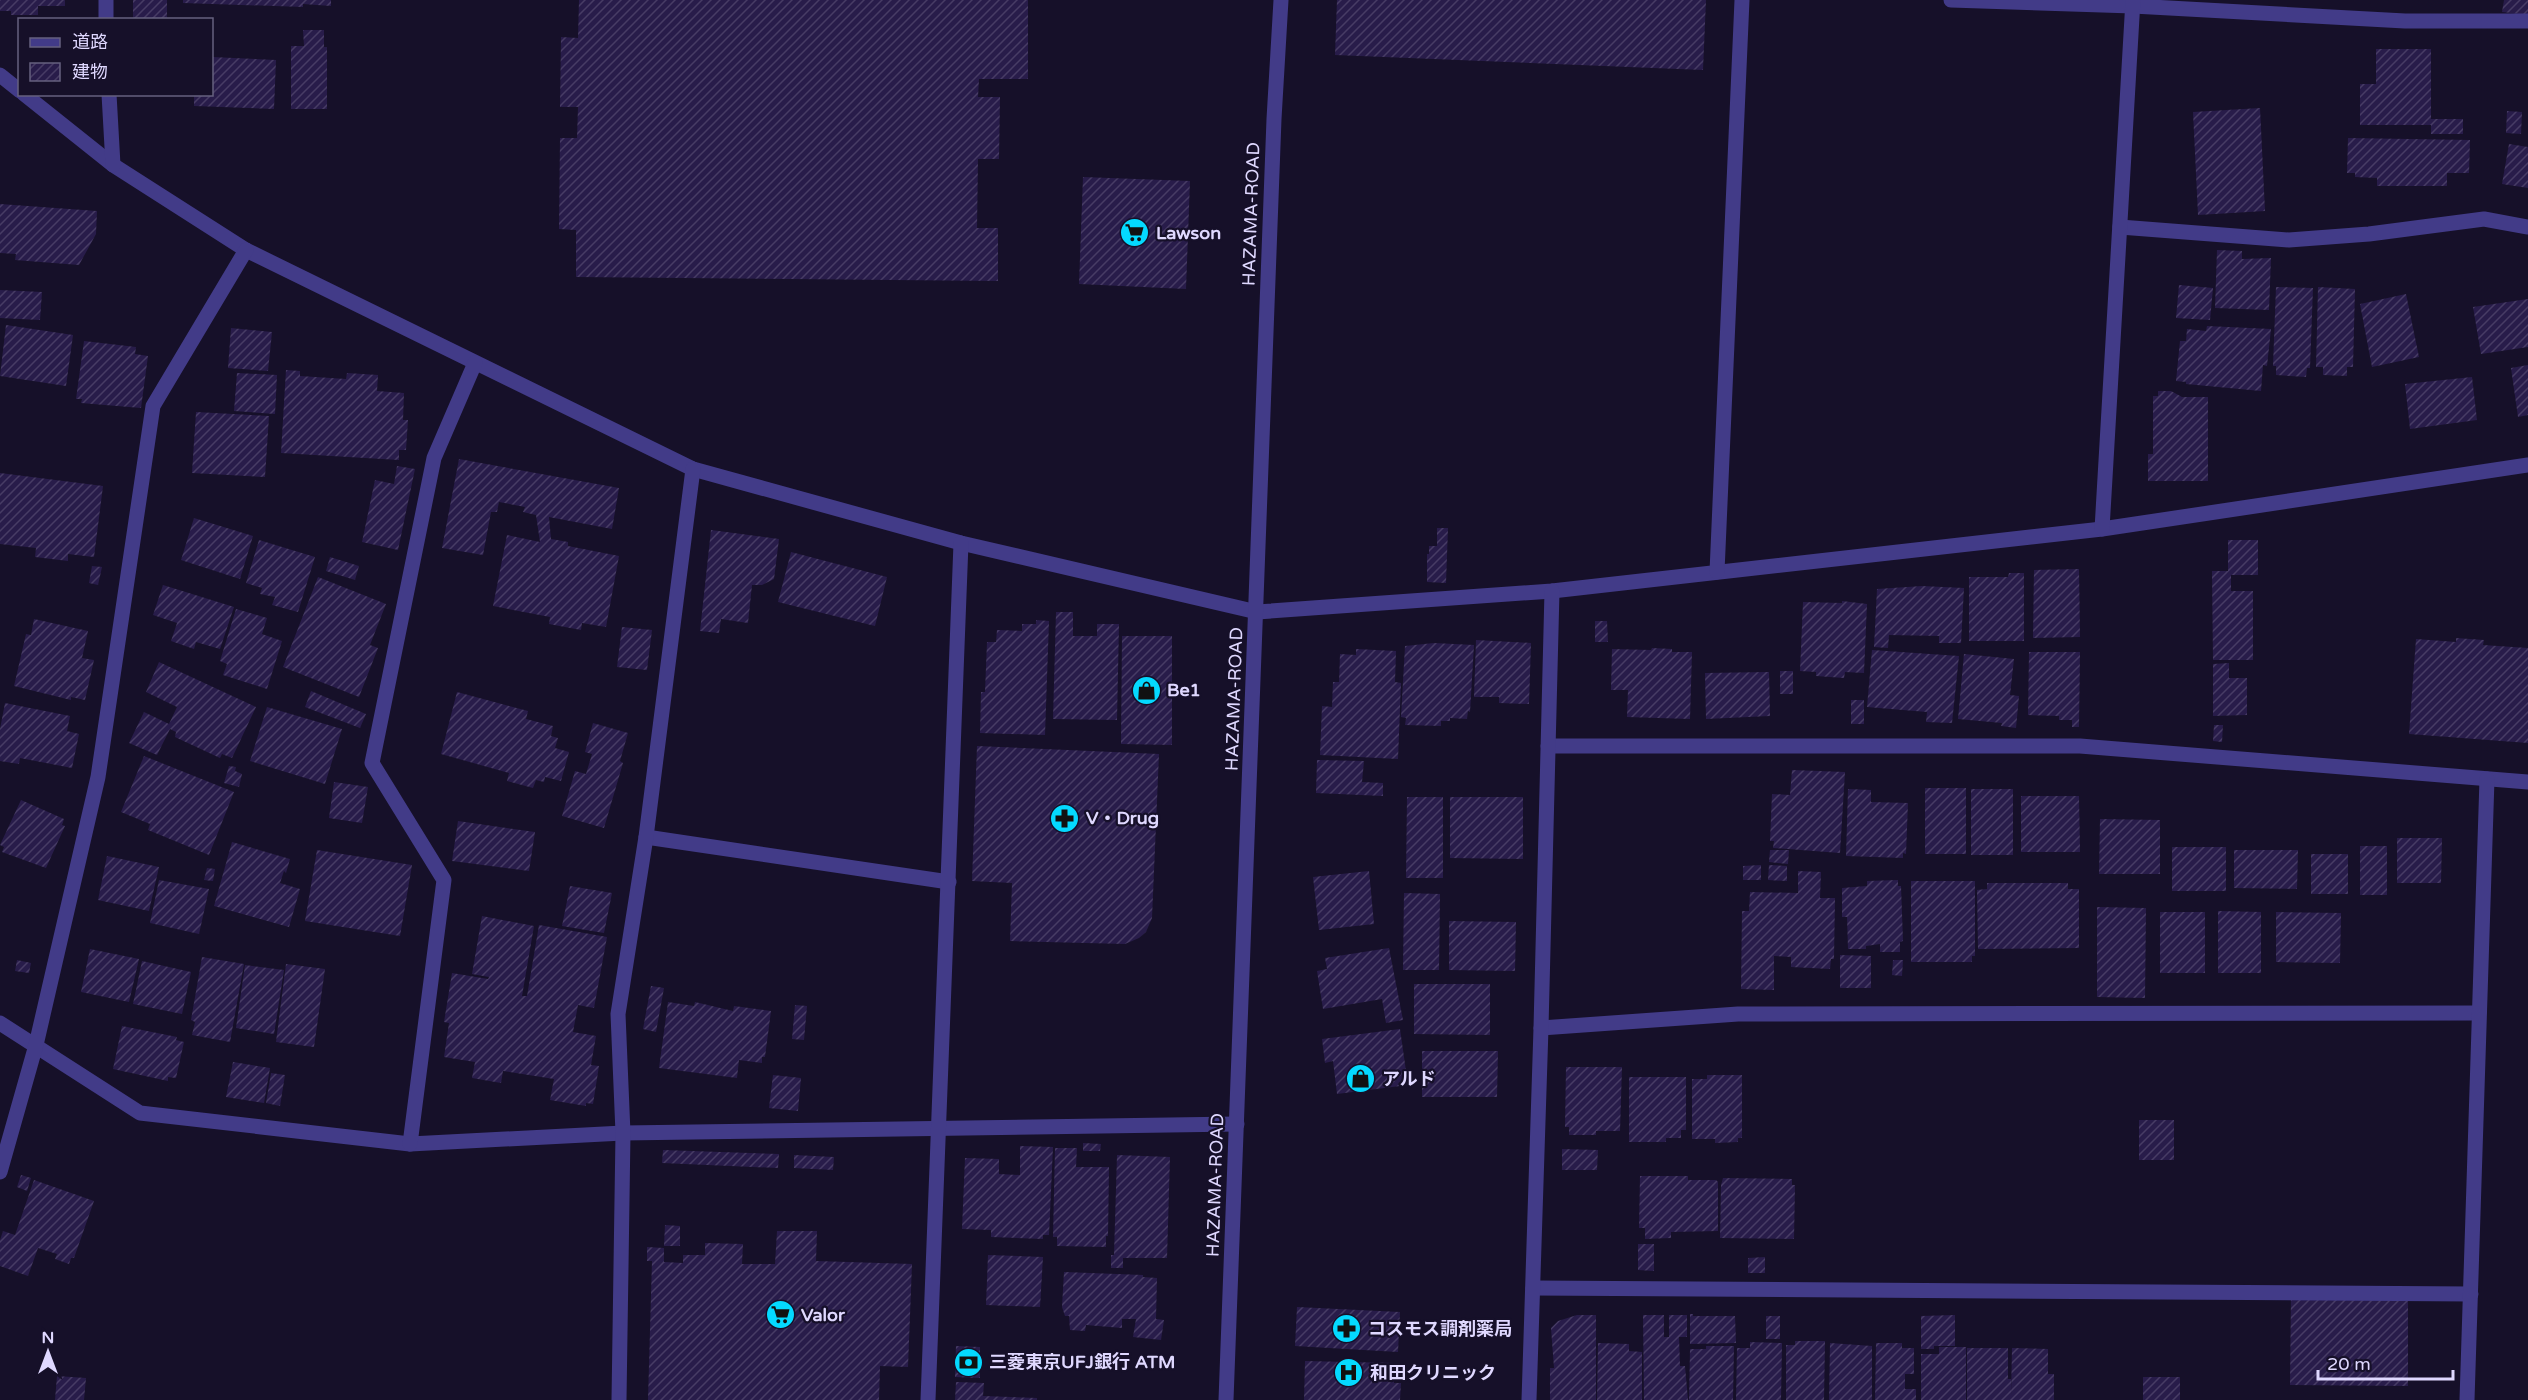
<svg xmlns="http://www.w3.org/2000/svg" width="2528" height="1400" font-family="'Varela Round','Noto Sans JP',sans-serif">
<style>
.building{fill:url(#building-hatch)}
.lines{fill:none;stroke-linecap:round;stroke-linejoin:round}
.minor{stroke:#423b88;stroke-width:15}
.tertiary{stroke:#423b88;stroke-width:15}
.labels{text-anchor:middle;stroke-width:4.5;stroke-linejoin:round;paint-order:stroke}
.street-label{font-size:18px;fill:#dfd8ff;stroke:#161029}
.poi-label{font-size:18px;font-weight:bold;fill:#dfd8ff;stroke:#161029;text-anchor:start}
</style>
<defs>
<pattern id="building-hatch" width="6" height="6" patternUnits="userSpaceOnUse" patternTransform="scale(1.5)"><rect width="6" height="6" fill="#281c4a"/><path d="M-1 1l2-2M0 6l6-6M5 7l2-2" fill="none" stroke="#473c65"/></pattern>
</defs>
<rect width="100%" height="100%" fill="#161029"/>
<g class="building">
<path d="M0,0H65V6H38V15H11V11H0Z"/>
<rect x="133" y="0" width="34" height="20"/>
<path d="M183,0H331V6L303,4V7L183,3Z"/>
<path d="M579,0H1028V79H979L978,97H1000L999,159H978L977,228H998V281L576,277V230L559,229L560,138H577L578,107H560L561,37L578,38Z"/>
<path d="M1337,0H1706L1703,70L1335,55Z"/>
<path d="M2504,0H2528V15L2502,12Z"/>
<path d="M303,30H324V47H327V109H291V46H304Z"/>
<path d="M2376,49H2431V119H2463V134H2431V125H2360V84H2376Z"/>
<path d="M212,57L276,60L274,109L194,106V94H212Z"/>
<path d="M2260,108L2265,211L2198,215L2193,112Z"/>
<path d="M2507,111L2522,112L2521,134L2506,133Z"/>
<path d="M2348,138L2470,140L2469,173H2447V186H2377V178L2355,177V173H2347Z"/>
<path d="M2509,144L2528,147V188L2502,184Z"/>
<path d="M1083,177L1190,181L1186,289L1079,284Z"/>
<path d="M0,204L97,211L96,234L79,265L15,260L16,254L0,253Z"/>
<path d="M2217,250L2242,251V259L2271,258L2269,310L2215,308Z"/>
<path d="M2179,285L2213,288L2210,320L2176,318Z"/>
<path d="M2276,287L2313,288L2310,368H2307L2306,377L2276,375V366H2273Z"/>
<path d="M2318,287L2355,289L2353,367H2347V376L2323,375V367H2316Z"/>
<path d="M0,290L42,292L40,320L0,318Z"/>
<path d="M2406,294L2419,357L2372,367L2360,304Z"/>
<path d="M2528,299V347L2481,354L2473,307Z"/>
<path d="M6,325L73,335L66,386L0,376Z"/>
<path d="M2207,326L2271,329L2267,366L2263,365L2261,391L2186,384V382L2176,381L2180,341H2186L2187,329L2206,331Z"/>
<path d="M231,328L272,332L268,371L228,368Z"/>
<path d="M84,341L136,347L135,354L148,356L141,408L81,403L82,399H76Z"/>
<path d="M2528,365V415L2518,417L2511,368Z"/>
<path d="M286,370L300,371V376L346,379L347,373L378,375L377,391L404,393L403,420H408L406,450H399V460L281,453Z"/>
<path d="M237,373L277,375L275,414L234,411Z"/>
<path d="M2472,377L2477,420L2410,429L2405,384Z"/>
<path d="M2158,391H2171L2182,397H2208V481H2148V454H2153V396H2158Z"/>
<path d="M196,412L269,416L265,477L192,473Z"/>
<path d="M459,459L619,488L612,529L549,517L551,539L568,542V546L619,556L606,627L582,623L581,630L549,624L550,617L493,606L507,535L540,542L536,515L523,512L525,507L499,502L497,512H491L483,555L442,548Z"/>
<path d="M397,466L415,469L398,550L362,542L375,480L394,484Z"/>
<path d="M0,473L103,486L94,557L68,554V561L35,557L36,548L0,544Z"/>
<path d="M194,518L253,536L240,579L181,560Z"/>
<path d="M1437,528H1448L1446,583L1427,582V554H1429V546H1437Z"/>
<path d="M711,530L779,539L774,579L762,585H752L748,623L721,619L719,633L700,631Z"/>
<path d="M259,540L315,557L298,612L272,605L275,597L260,594L262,588L246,583Z"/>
<path d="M2228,540H2258V575H2231V591H2253V660H2213L2212,571H2228Z"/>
<path d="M791,552L887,577L875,626L778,602Z"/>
<path d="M330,557L359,566L355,580L326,571Z"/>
<path d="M92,566L102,567L98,585L89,583Z"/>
<path d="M2079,569L2080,637L2033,638L2034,570Z"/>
<path d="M2009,573H2024V641H1969V577H2008Z"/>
<path d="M318,577L386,604L370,645L378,648L359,697L283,667Z"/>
<path d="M163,585L234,607L220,649L196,642L194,649L171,641L177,623L153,615Z"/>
<path d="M1922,586L1964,588L1961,643H1939V636L1889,635L1888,648L1874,647L1877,589Z"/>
<path d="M1842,601L1867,604L1864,673L1845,672L1844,678L1816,676V672L1800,671L1803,602L1842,603Z"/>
<path d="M236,609L267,618L262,634L282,641L267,689L223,675L227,664L220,661Z"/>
<path d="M1056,612H1073V636H1097V624H1119L1117,720L1053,719Z"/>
<path d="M34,619L88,631L82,658L94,660L85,700L71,697V700L14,686L26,634L31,635Z"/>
<path d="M1036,620L1049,621L1045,735L980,733L981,692H985L987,642H996L997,630L1022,631V624H1036Z"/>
<path d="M1595,621H1607L1608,642H1595Z"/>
<path d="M622,627L652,630L647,670L617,667Z"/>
<path d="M1122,636H1172V745L1121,744Z"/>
<path d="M2456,638L2484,640L2483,645L2528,648V743L2409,734L2416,639L2456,642Z"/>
<path d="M1476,640L1531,643L1529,704L1499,703V697H1474Z"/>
<path d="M1434,643L1474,645L1470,712L1468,711L1467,719L1450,718V721H1441V726L1405,725L1406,718L1401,717L1405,646Z"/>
<path d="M1652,648L1672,649V652H1692L1690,719L1627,717L1628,690H1611L1612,649L1651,650Z"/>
<path d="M1356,649L1396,651L1395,682L1401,683L1398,759L1320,755L1322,706L1332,707L1333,682H1339L1340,654L1356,655Z"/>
<path d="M1872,650L1959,656L1952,723L1926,722L1927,712L1867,707Z"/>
<path d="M2029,652H2080L2079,727H2072V720H2059V716L2028,715Z"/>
<path d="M1964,654L2014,659L2010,695L2019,696L2016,728L2001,726L2002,723L1958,719Z"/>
<path d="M159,662L256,707L232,758L222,754L220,758L175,737L176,732L170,729L157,755L129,743L144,712L169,724L177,707L146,692Z"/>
<path d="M2229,663V678H2247V715L2213,716V664Z"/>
<rect x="1780" y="671" width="13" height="23"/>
<path d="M1769,672L1770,716L1706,719L1705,673Z"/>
<path d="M311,691L366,714L360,728L305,707Z"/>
<path d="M457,692L528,711L526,719L553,726L551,736L558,738L555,748L569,752L561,781L545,777L544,782L536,780L533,788L507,781L509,773L441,754Z"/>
<rect x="1851" y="700" width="13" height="24"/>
<path d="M5,703L70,716L67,731L79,734L72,768L20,758L19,764L0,761V729Z"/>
<path d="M267,707L342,729L325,784L250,761Z"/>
<path d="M593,723L628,733L620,761L623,763L604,828L562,816L575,771L586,774L592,754L585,752Z"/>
<path d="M2214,725H2223L2222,742L2213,741Z"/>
<path d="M977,746L1159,754L1152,918L1146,932L1139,938L1125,944L1010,941L1012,883L972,881Z"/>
<path d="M144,756L234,792L209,855L148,830L150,824L121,812Z"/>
<path d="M1317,760L1364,761L1362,782L1383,783V796L1316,793Z"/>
<path d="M229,766L236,767L235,771L242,774L239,787L224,783Z"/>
<path d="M1792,770L1845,772L1840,853L1773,848L1774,841H1770L1772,794L1790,795Z"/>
<path d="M334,782L368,787L362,823L329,818Z"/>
<rect x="1925" y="788" width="41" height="66"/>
<path d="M1848,789L1871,790V802L1908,803L1906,854L1903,853V858L1846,856Z"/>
<rect x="1971" y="789" width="42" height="66"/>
<path d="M2021,796H2079L2080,852H2021Z"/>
<path d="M1407,797H1443V878H1406Z"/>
<path d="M1450,797H1523V859L1450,858Z"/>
<path d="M21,800L64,819L62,825L65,826L46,868L2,852L4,847L0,845Z"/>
<path d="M2100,819L2160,820V874H2099Z"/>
<path d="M458,821L535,832L529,871L452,861Z"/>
<path d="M2397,838H2442L2441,883H2397Z"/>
<path d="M232,842L290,859L286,873L284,871L280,883L300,889L289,927L214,906Z"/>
<rect x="2360" y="846" width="27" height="49"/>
<rect x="2172" y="847" width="54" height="44"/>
<path d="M317,850L412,865L400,936L305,921Z"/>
<path d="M1770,850H1789L1788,864L1769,862Z"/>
<path d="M2234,850H2298L2297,889L2234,888Z"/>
<rect x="2311" y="854" width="37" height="40"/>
<path d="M107,856L159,867L149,911L98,900Z"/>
<path d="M1761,865V880H1743V866Z"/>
<path d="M1769,865L1787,866V881L1768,880Z"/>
<path d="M207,868L215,869L213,881L204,880Z"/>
<path d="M1369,871L1374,924L1319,930L1313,877Z"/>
<path d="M1798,871L1821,872L1820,898H1835L1834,959H1831L1830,969L1791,967V957L1774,956V990L1741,989L1742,911H1749L1750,892L1798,893Z"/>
<path d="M159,880L209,889L199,934L150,923Z"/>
<path d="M1898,880V886H1901L1903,941L1900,942V952H1880V944L1866,946V949H1848L1847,917H1842V888L1867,886V881Z"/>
<path d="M1911,881H1975V956H1972V962H1911Z"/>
<path d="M1987,883H2068V889H2079V948L1978,949L1977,890L1987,889Z"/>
<path d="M570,886L612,893L604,933L562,926Z"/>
<path d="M1404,893L1440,894L1439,970H1403Z"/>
<path d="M2097,907L2146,908L2145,998L2097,997Z"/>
<path d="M2218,911L2261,912V973H2218Z"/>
<rect x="2160" y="912" width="45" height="61"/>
<path d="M2276,912L2341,913L2340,963L2276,962Z"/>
<path d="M482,916L534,926L522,996H527L539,925L607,937L594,1008L578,1005L573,1032L596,1036L591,1065L599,1066L593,1104L586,1103V1106L550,1100L554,1079L503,1071L501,1083L472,1078L475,1062L444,1057L449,1023L444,1022L452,973L488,979L489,977L472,974Z"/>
<path d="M1449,921L1516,922L1515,971L1449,970Z"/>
<path d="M1389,948L1403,1020L1386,1023L1382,999L1323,1009L1317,971L1327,969L1325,958Z"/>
<path d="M90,949L139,959L129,1002L81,992Z"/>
<path d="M1840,955L1871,956V988H1840Z"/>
<path d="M202,957L244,964L230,1042L192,1035L195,1022L191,1020Z"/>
<path d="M17,960L31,963L29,973L15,971Z"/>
<path d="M1893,960H1903L1902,976L1892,975Z"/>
<path d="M142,961L191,972L182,1014L133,1004Z"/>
<path d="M286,964L325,969L314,1047L276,1042Z"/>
<path d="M245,965L284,970L274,1034L236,1028Z"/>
<path d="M1414,984H1490V1035L1414,1034Z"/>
<path d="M651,986L664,988L656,1032L643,1029Z"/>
<path d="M668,1002L694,1006L695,1002L733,1011L734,1006L771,1011L765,1057H762V1063L739,1060L737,1078L659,1068Z"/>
<path d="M795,1005L807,1006L804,1040L792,1039Z"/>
<path d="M122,1026L177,1037L176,1040L184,1042L176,1078L168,1077V1081L113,1069Z"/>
<path d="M1400,1029L1408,1085L1337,1094L1333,1061L1325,1063L1322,1039Z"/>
<path d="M1422,1051H1498L1497,1097H1422Z"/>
<path d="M233,1062L270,1068L264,1103L226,1097Z"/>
<path d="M1566,1067H1622L1620,1131H1596V1135H1569V1127H1565Z"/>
<path d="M271,1073L285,1075L280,1106L266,1103Z"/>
<path d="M773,1075L801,1078L798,1111L769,1108Z"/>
<path d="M1707,1075H1742V1138H1738V1142L1715,1143V1139H1692V1079H1707Z"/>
<path d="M1629,1077H1686V1130H1681V1138H1666V1142H1629Z"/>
<rect x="2139" y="1120" width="35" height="40"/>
<path d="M1083,1143L1101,1144L1100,1151H1083Z"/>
<path d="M1020,1146L1053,1147L1049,1235H1043V1239L991,1237V1230L962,1229L965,1158L999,1159V1174L1020,1175Z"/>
<path d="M1055,1148H1077L1076,1167H1109L1108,1236H1106V1247L1057,1246V1237H1053Z"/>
<path d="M1562,1149L1598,1150L1597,1170H1562Z"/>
<path d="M663,1150L779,1154L778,1168L662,1163Z"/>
<path d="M794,1155L834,1157L833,1170L794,1168Z"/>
<path d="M1117,1155L1170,1157L1167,1258H1123V1268H1111V1255H1114Z"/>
<path d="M21,1175L31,1178L27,1191L17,1187Z"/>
<path d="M1640,1176H1688V1180H1716L1718,1182V1231L1671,1232V1238L1645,1239V1228H1639Z"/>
<path d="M1723,1178L1792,1179V1185H1795L1794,1239L1720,1238L1721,1185Z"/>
<path d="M34,1180L94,1201L74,1258H71L69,1264L55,1259L57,1254L38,1248L28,1276L0,1266V1240L3,1231L15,1235Z"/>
<path d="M665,1225L680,1226V1246H664Z"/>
<path d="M777,1231H817L816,1261L912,1264L908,1367L880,1366L879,1400H648L652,1261H647V1247L664,1248V1262L683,1263V1255H705V1243L743,1244L742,1264H775Z"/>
<path d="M1638,1244H1654V1271L1638,1270Z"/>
<path d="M988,1255L1043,1257L1040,1307L986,1305Z"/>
<path d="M1765,1257V1273H1748V1258Z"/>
<path d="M1064,1272L1143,1275V1277L1157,1278L1156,1319L1164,1320L1161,1340L1133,1337L1136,1319H1122V1328L1086,1325L1085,1331L1070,1330L1069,1316H1065L1062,1307Z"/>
<path d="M2291,1294H2408V1386L2290,1385Z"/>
<path d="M1297,1307L1400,1312L1398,1352L1295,1346Z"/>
<path d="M1690,1314H1693V1316H1735L1736,1343L1690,1344Z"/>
<path d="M1577,1315H1596V1400H1550V1368H1554L1551,1328L1558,1321Z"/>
<path d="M1643,1315H1664V1337H1669V1315H1687V1337H1679L1680,1366H1685L1688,1400H1644Z"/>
<path d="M1955,1315V1346H1934V1349H1921V1316Z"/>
<rect x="1766" y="1316" width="14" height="23"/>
<path d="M1795,1341H1825L1824,1400H1786V1345H1795Z"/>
<path d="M1750,1342L1782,1343L1781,1400H1736L1737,1348H1750Z"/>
<path d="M1598,1343L1629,1344V1351L1642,1352V1400H1597Z"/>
<path d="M1830,1343L1872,1346V1400H1829Z"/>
<path d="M1876,1343H1902V1348H1914V1374H1905V1389H1916V1400H1875Z"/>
<path d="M956,1346L980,1347V1378L955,1377Z"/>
<path d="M1706,1346H1734L1733,1400H1689L1690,1349H1706Z"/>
<path d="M1939,1347H1966V1400H1921V1354H1939Z"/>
<path d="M1967,1348H2008V1379H2011V1396L2012,1348L2048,1349V1374H2054V1400H1967Z"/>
<path d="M1305,1361L1395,1363L1394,1383H1401L1400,1400H1304Z"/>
<path d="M57,1376L86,1378L84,1400H55Z"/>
<rect x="2143" y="1377" width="37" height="23"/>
<path d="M956,1382L984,1383L983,1396L1037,1398V1400H955Z"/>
</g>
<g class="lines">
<g class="minor">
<path d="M106,0V20"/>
<path d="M1951,0L2133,6L2405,21H2528"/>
<path d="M0,75L20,91"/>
<path d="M24,94L113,165L246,250L693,469L961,543L1257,612L1552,591L2102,529L2528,465"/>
<path d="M109,94L113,165"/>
<path d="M2120,227L2289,240L2369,234L2484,219L2528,227"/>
<path d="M2102,529L2133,0"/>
<path d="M1717,572L1742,0"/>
<path d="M1548,746H2080L2528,782"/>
<path d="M646,837L949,882"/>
<path d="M0,1023L140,1113L410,1144L623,1133L1237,1124"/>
<path d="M1541,1028L1738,1014L2479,1013"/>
<path d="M410,1144L444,880L372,763L434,458L475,363"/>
<path d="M0,1172L36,1045L98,777L153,406L246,250"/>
<path d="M1533,1288L2471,1294"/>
<path d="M619,1400L623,1133L618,1014L646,837L693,469"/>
<path d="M928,1400L961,543"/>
<path d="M1529,1400L1541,1028L1552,591"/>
<path d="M2467,1400L2487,779"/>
</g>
<path class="tertiary" d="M1226,1400L1274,119L1281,0"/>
</g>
<defs>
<symbol id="supermarket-disc" viewBox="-11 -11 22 22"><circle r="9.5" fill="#04d9ff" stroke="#161029"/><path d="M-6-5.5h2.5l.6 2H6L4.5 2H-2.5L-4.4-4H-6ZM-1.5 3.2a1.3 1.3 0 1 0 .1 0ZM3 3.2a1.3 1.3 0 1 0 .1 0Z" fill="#111"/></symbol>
<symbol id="shop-disc" viewBox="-11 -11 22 22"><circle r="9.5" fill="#04d9ff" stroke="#161029"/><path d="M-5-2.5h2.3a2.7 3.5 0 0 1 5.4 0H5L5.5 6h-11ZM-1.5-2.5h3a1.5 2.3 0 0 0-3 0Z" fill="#111"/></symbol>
<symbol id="pharmacy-disc" viewBox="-11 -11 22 22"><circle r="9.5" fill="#04d9ff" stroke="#161029"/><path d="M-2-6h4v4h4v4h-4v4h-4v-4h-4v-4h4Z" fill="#111"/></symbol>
<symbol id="bank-disc" viewBox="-11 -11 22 22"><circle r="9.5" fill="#04d9ff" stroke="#161029"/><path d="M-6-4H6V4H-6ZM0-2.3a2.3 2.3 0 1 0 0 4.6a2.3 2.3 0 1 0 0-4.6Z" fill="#111"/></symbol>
<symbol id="hospital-disc" viewBox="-11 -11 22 22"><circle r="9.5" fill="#04d9ff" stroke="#161029"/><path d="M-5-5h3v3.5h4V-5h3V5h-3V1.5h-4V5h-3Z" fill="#111"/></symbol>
</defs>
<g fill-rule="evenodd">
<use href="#supermarket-disc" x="1118" y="216" width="33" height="33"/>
<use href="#shop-disc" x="1130" y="674" width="33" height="33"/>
<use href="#pharmacy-disc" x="1048" y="802" width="33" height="33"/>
<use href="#shop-disc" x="1344" y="1062" width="33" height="33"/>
<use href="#supermarket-disc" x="764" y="1298" width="33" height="33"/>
<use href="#pharmacy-disc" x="1330" y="1312" width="33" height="33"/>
<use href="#bank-disc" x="952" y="1346" width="33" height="33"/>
<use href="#hospital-disc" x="1332" y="1356" width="33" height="33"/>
</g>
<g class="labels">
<g class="street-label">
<text transform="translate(1251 214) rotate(-88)" y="6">HAZAMA-ROAD</text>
<text transform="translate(1234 699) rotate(-88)" y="6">HAZAMA-ROAD</text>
<text transform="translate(1215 1185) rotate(-88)" y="6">HAZAMA-ROAD</text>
</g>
<g class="poi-label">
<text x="1156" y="239">Lawson</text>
<text x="1167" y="696">Be1</text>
<text x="1086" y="824">V・Drug</text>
<text x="1382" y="1085">アルド</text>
<text x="801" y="1321">Valor</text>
<text x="1368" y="1335">コスモス調剤薬局</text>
<text x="989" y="1368">三菱東京UFJ銀行 ATM</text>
<text x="1370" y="1379">和田クリニック</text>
</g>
</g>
<rect x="18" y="18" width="195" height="78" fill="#161029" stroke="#66607f" stroke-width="1.5"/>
<rect x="30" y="38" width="30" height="9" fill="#423b88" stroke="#66607f" stroke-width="1.5"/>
<text x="72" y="48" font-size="18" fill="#dfd8ff">道路</text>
<rect x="30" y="63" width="30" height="18" fill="url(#building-hatch)" stroke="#66607f" stroke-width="1.5"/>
<text x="72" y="78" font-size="18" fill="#dfd8ff">建物</text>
<g transform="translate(48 1352)" stroke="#161029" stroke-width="4.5" paint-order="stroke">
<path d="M0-4.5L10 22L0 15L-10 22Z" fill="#dfd8ff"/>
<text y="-9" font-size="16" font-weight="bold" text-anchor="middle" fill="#dfd8ff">N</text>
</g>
<path d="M2318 1370v9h135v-9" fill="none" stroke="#dfd8ff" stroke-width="3"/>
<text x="2327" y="1370" font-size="18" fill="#dfd8ff" stroke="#161029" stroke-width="4.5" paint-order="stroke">20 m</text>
</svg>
